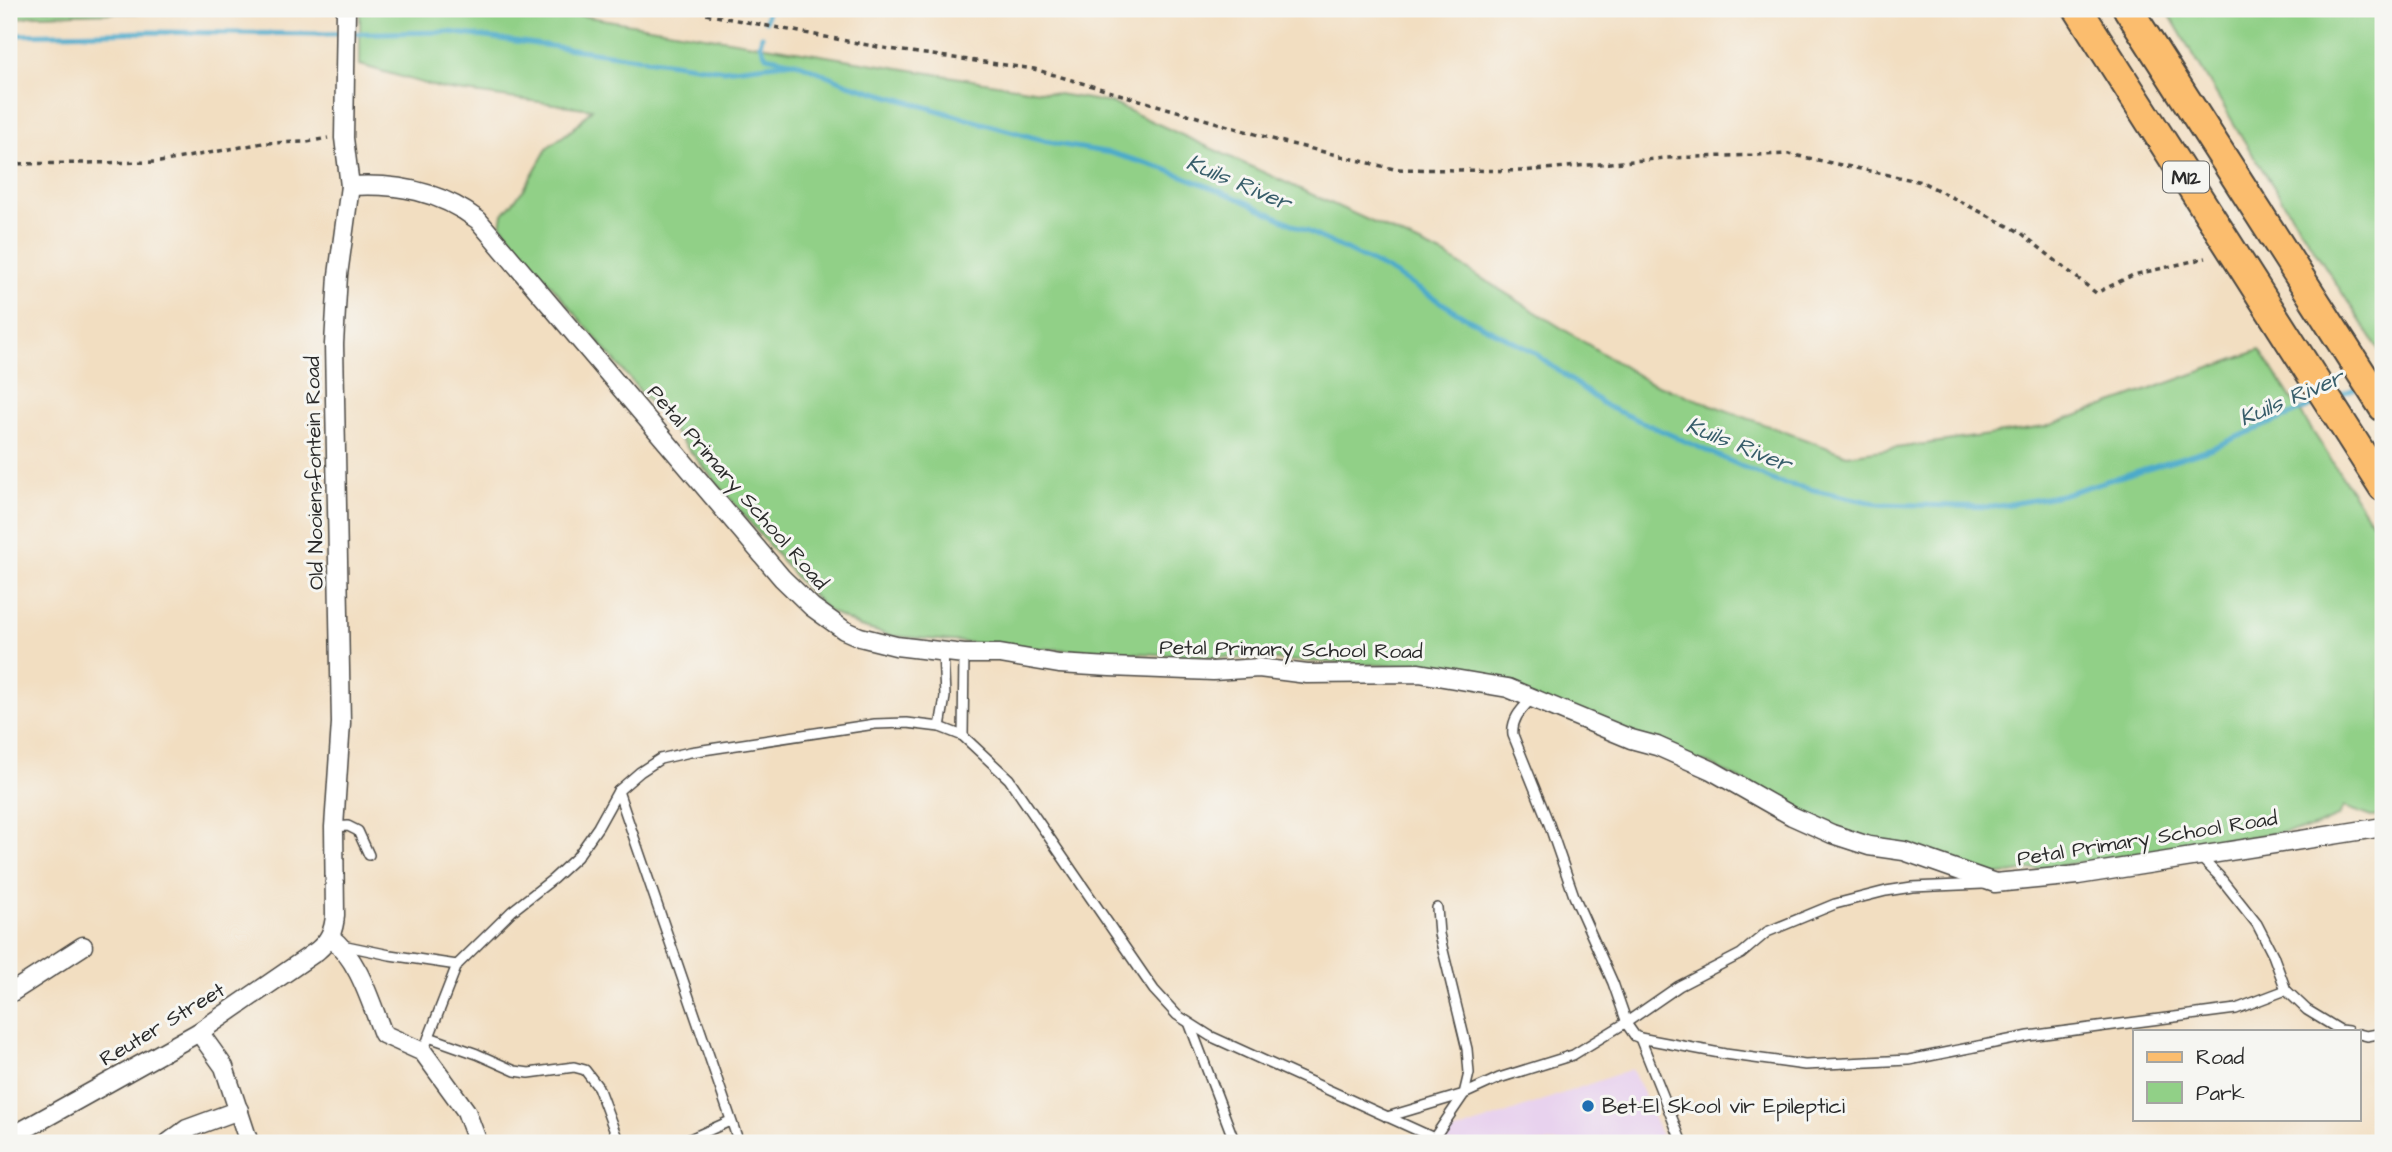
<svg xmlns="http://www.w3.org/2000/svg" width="2392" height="1152" font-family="'Architects Daughter',sans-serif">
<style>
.built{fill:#e8d2ee}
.green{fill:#91d087;stroke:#5e7e59;stroke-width:2}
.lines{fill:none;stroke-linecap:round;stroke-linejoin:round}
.stream{stroke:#4baaca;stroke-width:5}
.service-casing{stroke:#494642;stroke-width:12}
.minor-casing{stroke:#494642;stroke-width:21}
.primary-casing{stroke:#494642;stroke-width:32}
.path{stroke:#494642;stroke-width:3.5;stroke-dasharray:5 5;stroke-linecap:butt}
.service{stroke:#fff;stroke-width:9}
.minor{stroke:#fff;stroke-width:18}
.primary{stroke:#fbbd6e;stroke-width:28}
.poi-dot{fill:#1f6fb2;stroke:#f6f6f2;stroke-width:2.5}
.labels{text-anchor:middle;stroke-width:6;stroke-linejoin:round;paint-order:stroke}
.shield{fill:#f6f6f2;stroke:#686867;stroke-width:2}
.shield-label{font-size:19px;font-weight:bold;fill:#2b2b2b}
.street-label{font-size:21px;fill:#2b2b2b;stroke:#f6f6f2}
.poi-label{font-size:21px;fill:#2b2b2b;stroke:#f6f6f2;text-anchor:start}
.water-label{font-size:23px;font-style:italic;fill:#385e6b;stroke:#f6f6f2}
</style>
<rect width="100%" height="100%" fill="#f6f6f2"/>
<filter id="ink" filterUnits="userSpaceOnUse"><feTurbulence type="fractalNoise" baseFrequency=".0143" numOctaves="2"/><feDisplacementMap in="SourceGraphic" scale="14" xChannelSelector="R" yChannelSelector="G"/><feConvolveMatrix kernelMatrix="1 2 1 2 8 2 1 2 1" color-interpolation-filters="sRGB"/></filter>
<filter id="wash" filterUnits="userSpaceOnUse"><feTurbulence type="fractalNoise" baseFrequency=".00686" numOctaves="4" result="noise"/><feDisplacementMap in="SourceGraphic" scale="28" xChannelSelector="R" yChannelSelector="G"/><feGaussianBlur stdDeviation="1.57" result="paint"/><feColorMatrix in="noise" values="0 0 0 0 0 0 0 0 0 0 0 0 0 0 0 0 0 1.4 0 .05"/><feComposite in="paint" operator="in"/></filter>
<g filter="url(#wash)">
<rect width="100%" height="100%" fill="#f2dec1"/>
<path class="built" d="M1632,1069L1665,1143H1422Z"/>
<g class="green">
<path d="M9,9H277L36,15L9,20Z"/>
<path d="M360,9H540L1112,103L1444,255L1647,381L1847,455L2045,427L2260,350L2383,540V816L2371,817L2344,807L2338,817L2311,828L1996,875L1863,838L1819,821L1712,765L1418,667L1032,648L893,636L860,627L827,610L798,580L501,225L503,214L524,189L548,147L573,129L592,109L443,89L360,65Z"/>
<path d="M2166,9H2383V356L2246,144Z"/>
</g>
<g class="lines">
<g class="stream">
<path d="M766,21L767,9"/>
<path d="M9,35L151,32L322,34L449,32L724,70L795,62L848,84L974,121L1057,144L1111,153L1165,169L1242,200L1386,269L1465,317L1532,351L1606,406L1777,482L1879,504L1993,507L2061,495L2209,449L2319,403"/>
<path d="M762,36L760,44L766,56L789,61"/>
<path d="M2334,397L2361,386"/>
</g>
</g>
</g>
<g filter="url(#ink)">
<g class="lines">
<defs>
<g id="service">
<path d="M1533,697C1523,708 1511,718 1513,735L1549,824L1574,896L1613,983L1628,1026L1635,1036L1640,1038L1725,1054L1805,1065L1909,1060L2029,1036L2236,1009L2286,990"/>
<path d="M940,727L945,697L943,651"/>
<path d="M963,736L964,654"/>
<path d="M618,791L739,1143"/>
<path d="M334,827L348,826L358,831L369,855"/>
<path d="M2199,856L2219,876L2257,924L2273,955L2286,990L2307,1010L2340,1030L2348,1031"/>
<path d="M342,945L390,955L457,965"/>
<path d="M1190,1025L1235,1143"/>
<path d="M2359,1034L2367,1036L2383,1033"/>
<path d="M429,1037L477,1054L515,1071L529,1073L574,1067L585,1070L598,1087L619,1143"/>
<path d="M1640,1038L1682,1143"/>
<path d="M423,1052L457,965L512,911L553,879L577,857L598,827L618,791L640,772L660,759L690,752L875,724L907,723L940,727L963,736L1009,779L1154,990L1177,1015L1210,1036L1445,1143"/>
<path d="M1387,1117L1464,1094L1469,1073L1467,1049L1439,934L1437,908"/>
<path d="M1434,1138L1464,1094L1499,1078L1573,1055L1627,1022L1679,986L1741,954L1767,932L1835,904L1886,891L1912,887L1983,884"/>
<path d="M681,1143L730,1121"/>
</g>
<g id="minor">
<path d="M350,186C397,183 440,191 478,220L782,578L812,607L844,630L860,637L896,646L964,654H1000L1059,664L1110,667L1213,671L1259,668L1307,674L1419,673L1508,688L1631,739L1657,746L1711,770L1792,816L1832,834L1869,846L1904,851L1995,883L2078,875L2383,827"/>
<path d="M330,937C359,959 370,1001 383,1034L423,1052L466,1111L478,1143"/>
<path d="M9,994L83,946"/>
<path d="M199,1032L224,1067L249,1143"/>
<path d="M9,1138L199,1032L317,951C329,941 334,931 335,915L334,827L341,723L334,344L338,275L350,186L344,138L346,9"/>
<path d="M168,1143L187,1129L239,1110"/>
</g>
<g id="primary">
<path d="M2078,9L2383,487"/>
<path d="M2128,9L2383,407"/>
</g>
</defs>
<use href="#service" class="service-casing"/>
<use href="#minor" class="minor-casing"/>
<use href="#primary" class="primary-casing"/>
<g class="path">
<path d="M698,9L705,14L889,49L1034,69L1279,141L1394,169L1523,171L1666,158L1789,154L1922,182L2020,232L2096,293L2133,275L2206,258"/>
<path d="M9,164L160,162L263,143L307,142L328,138"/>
</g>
<use href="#service" class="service"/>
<use href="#minor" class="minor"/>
<use href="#primary" class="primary"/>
</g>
</g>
<circle class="poi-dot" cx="1588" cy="1106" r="7"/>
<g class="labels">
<rect class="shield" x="2163" y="161.5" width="46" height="31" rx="5"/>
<g class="shield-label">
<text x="2186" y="184">M12</text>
</g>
<g class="street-label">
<text transform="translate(314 473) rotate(-91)" y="7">Old Nooiensfontein Road</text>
<text transform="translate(738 487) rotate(49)" y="7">Petal Primary School Road</text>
<text transform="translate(1291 649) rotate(1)" y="7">Petal Primary School Road</text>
<text transform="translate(2147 838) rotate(-9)" y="7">Petal Primary School Road</text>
<text transform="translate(162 1024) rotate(-31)" y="7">Reuter Street</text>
</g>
<g class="poi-label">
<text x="1602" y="1113">Bet-El Skool vir Epileptici</text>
</g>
<g class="water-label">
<text transform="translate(1239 182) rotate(23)" y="8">Kuils River</text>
<text transform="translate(2291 397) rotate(-23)" y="8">Kuils River</text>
<text transform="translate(1739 444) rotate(22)" y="8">Kuils River</text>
</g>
</g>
<rect width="2392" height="1152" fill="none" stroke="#f6f6f2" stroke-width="35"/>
<rect x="2133" y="1030" width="228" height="91" fill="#f6f6f2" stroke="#a5a5a2" stroke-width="2"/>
<rect x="2147" y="1052" width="35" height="10" fill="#fbbd6e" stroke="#a5a5a2" stroke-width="2"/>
<text x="2196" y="1064" font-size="21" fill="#2b2b2b">Road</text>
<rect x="2147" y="1082" width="35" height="21" fill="#91d087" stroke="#a5a5a2" stroke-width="2"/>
<text x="2196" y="1100" font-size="21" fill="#2b2b2b">Park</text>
</svg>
